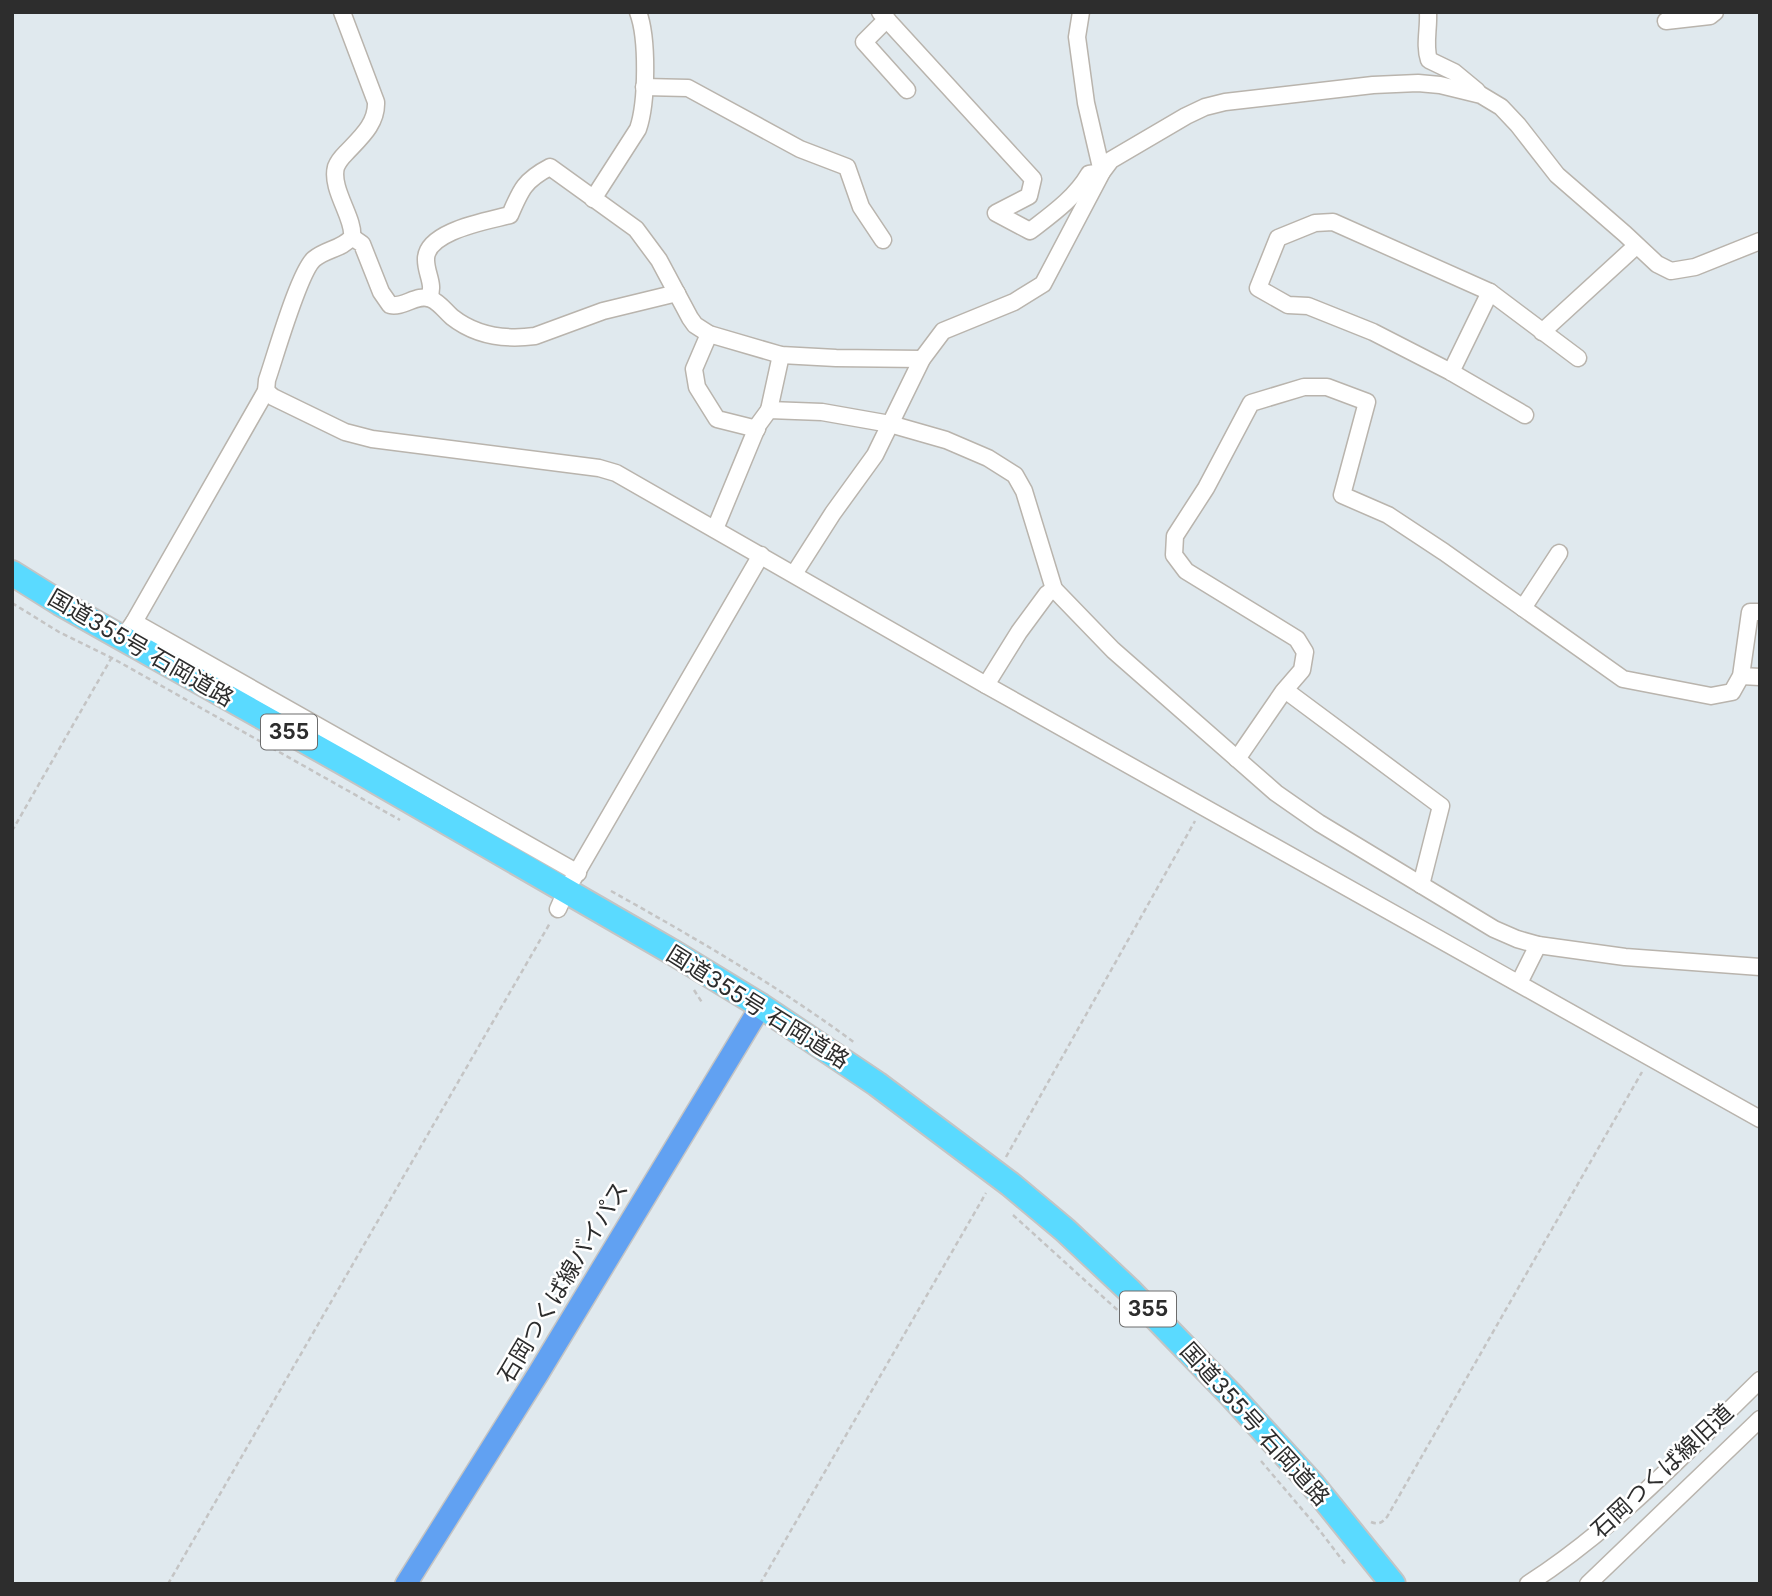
<svg xmlns="http://www.w3.org/2000/svg" width="1772" height="1596" font-family="Inter,'Noto Sans JP',sans-serif">
<style>
.lines{fill:none;stroke-linecap:round;stroke-linejoin:round}
.minor-casing{stroke:#b9b4ad;stroke-width:19}
.major-casing{stroke:#c4c4c4;stroke-width:24}
.highway-casing{stroke:#c4c4c4;stroke-width:28}
.path{stroke:#c4c4c4;stroke-width:2.5;stroke-dasharray:5 3.5;stroke-linecap:butt}
.minor{stroke:#fff;stroke-width:16}
.major{stroke:#61a1f2;stroke-width:21}
.highway{stroke:#5adaff;stroke-width:24}
.labels{text-anchor:middle;stroke-width:5;stroke-linejoin:round;paint-order:stroke}
.shield{fill:#fff;stroke:#6c6c6c;stroke-width:2}
.shield-label{font-size:21px;font-weight:bold;fill:#2d2d2d}
.street-label{font-size:23px;fill:#2d2d2d;stroke:#fff}
</style>
<rect width="100%" height="100%" fill="#e0e9ee"/>
<g class="lines">
<defs>
<g id="minor">
<path d="M880,12L1033,179L1029,196L996,213L1030,231C1052,214 1075,198 1089,174L1102,172L1086,103L1077,37L1081,12"/>
<path d="M1428,12C1429,29 1424,45 1429,60L1454,72L1477,91"/>
<path d="M887,19L864,42L907,90"/>
<path d="M1666,21L1710,16L1715,12"/>
<path d="M644,87L688,88L800,149L847,167L861,207L883,240"/>
<path d="M593,199L638,129C647,103 648,38 638,12"/>
<path d="M352,237L362,244L381,292L390,305C404,308 417,293 431,299C440,303 445,311 452,317C476,336 505,340 535,336L603,311L677,293"/>
<path d="M429,298C435,284 426,274 426,260C425,231 488,221 510,215C521,189 525,180 550,167L636,229L659,260L690,318L695,325L709,334L781,355L836,358L922,359"/>
<path d="M1542,332L1636,246"/>
<path d="M709,334L694,369L697,387L717,419L757,429"/>
<path d="M1451,372L1490,292"/>
<path d="M266,391L273,397L345,432L372,439L599,468L616,473L986,685L1760,1119"/>
<path d="M769,410L781,355"/>
<path d="M1525,415L1451,372L1373,332L1308,306L1288,305L1258,288L1278,238L1315,223L1333,222L1490,292L1578,358"/>
<path d="M715,529L758,425L769,410L822,412L890,424L946,440L988,458L1015,475L1024,491L1054,589L1113,650L1276,793L1319,823L1494,929L1517,939L1538,945L1625,957L1760,967"/>
<path d="M794,574L833,513L875,455L922,359L943,331L1014,302L1043,284L1102,172L1111,160L1186,116L1205,107L1225,102L1373,85L1418,83L1440,85L1481,95L1501,107L1518,125L1557,175L1625,234L1657,264L1671,271L1695,267L1760,241"/>
<path d="M1523,608L1559,553"/>
<path d="M134,622L578,873"/>
<path d="M122,639L134,622L266,391L267,380C275,357 299,272 314,259C326,249 342,249 352,237C355,219 330,189 336,167C338,162 342,157 346,153C360,138 377,124 376,102L342,12"/>
<path d="M1741,676L1760,677"/>
<path d="M986,685L1019,632L1047,594L1054,589"/>
<path d="M1285,690L1441,806L1421,885"/>
<path d="M1237,759L1283,692L1302,670L1305,652L1297,639L1186,571L1174,555L1175,536L1206,488L1251,403L1304,387H1327L1367,402L1342,495L1388,515L1444,552L1623,679L1711,696L1732,692L1741,676L1750,612H1760"/>
<path d="M558,909L566,891L761,555"/>
<path d="M1519,983L1538,945"/>
<path d="M1528,1584C1615,1528 1686,1452 1760,1380"/>
<path d="M1588,1584L1760,1419"/>
</g>
<path id="major" d="M406,1584L538,1374L761,1006"/>
<path id="highway" d="M12,573L60,603L355,769L674,953L761,1006L877,1084L1010,1184L1065,1230L1130,1291L1231,1395L1313,1485L1393,1584"/>
</defs>
<use href="#minor" class="minor-casing"/>
<use href="#major" class="major-casing"/>
<use href="#highway" class="highway-casing"/>
<g class="path">
<path d="M12,603L59,632L112,658L400,820"/>
<path d="M12,831L112,657"/>
<path d="M611,891C695,938 778,986 855,1043"/>
<path d="M694,990L703,1004"/>
<path d="M1006,1157L1195,821"/>
<path d="M1013,1215L1124,1316"/>
<path d="M1261,1461L1317,1527L1346,1565"/>
<path d="M1371,1522C1378,1525 1382,1523 1387,1517L1642,1072"/>
<path d="M168,1584L550,923"/>
<path d="M760,1584L986,1193"/>
</g>
<use href="#minor" class="minor"/>
<use href="#major" class="major"/>
<use href="#highway" class="highway"/>
</g>
<g class="labels">
<g class="shield">
<rect x="261" y="714.5" width="56" height="35" rx="5"/>
<rect x="1120" y="1291.5" width="56" height="35" rx="5"/>
</g>
<g class="shield-label">
<text x="289" y="739">355</text>
<text x="1148" y="1316">355</text>
</g>
<g class="street-label">
<text transform="translate(141 648) rotate(30)" y="8">国道355号 石岡道路</text>
<text transform="translate(758 1007) rotate(32)" y="8">国道355号 石岡道路</text>
<text transform="translate(563 1282) rotate(-59)" y="8">石岡つくば線バイパス</text>
<text transform="translate(1255 1424) rotate(48)" y="8">国道355号 石岡道路</text>
<text transform="translate(1662 1471) rotate(-43)" y="8">石岡つくば線旧道</text>
</g>
</g>
<rect width="1772" height="1596" fill="none" stroke="#2d2d2d" stroke-width="28"/>
</svg>
